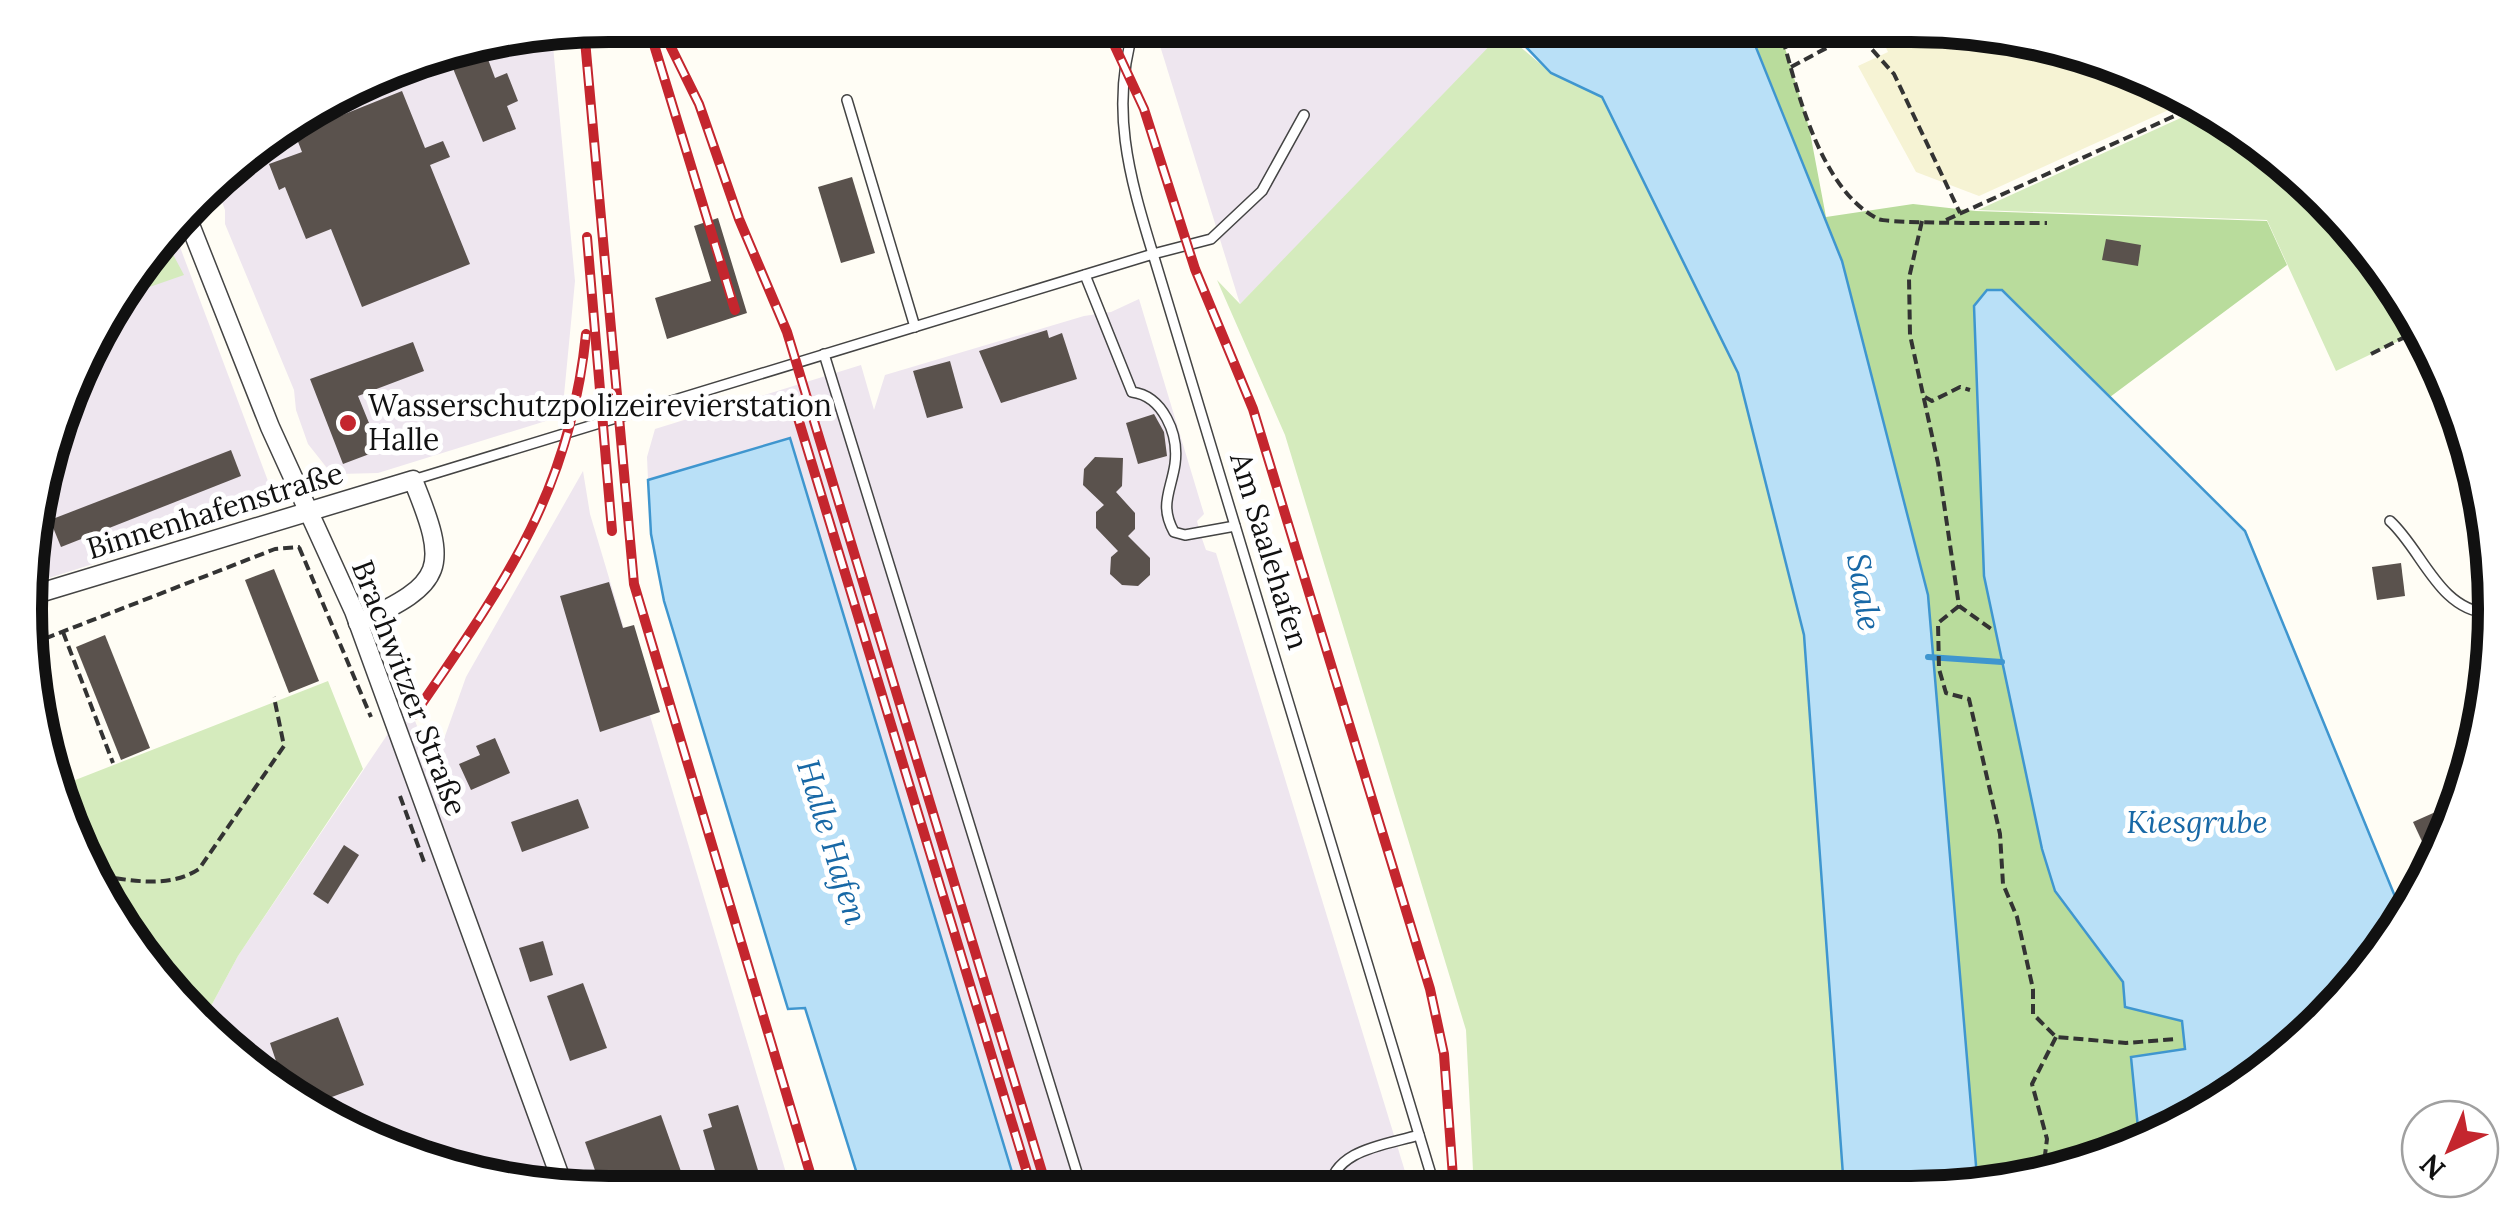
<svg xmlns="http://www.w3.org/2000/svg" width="2520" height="1219" font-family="Lora,serif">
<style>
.industrial{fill:#eee6ef}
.farmland{fill:#f6f3d4}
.green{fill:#d5ebbd}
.forest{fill:#b9dc9c}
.water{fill:#b9e0f7;stroke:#3f96cf;stroke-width:2.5}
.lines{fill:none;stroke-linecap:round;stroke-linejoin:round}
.stream{stroke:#3f96cf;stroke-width:6}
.building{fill:#5a524d}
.service-casing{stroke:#444;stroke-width:12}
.minor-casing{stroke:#444;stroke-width:21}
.path{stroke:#333;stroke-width:4;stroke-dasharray:10 5;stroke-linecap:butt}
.service{stroke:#fff;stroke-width:9}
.minor{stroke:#fff;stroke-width:18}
.rail-casing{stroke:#c4262e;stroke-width:10}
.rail{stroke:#fff;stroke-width:6;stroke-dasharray:19;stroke-linecap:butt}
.poi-dot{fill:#c4262e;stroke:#fff;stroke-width:4}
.labels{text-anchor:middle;stroke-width:10;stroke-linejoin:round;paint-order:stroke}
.poi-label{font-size:30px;fill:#111;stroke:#fff;text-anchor:start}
.street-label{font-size:30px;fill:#111;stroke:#fff}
.water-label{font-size:32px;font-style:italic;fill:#1768a6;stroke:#fff}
.rim{fill:none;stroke:#111;stroke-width:12}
</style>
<rect width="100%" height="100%" fill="#fffdf5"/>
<g class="industrial">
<path d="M1160,25H1519L1240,304L1157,36Z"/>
<path d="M552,35L575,281L562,416L378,473L339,474L327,468L308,444L296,410L294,390L225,224V210L216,186L253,146L421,56Z"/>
<path d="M174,231L271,489L258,509L248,515L33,583L36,495L123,285Z"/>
<path d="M1139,299L1204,514L1197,521L1200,533L1206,550L1216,553L1411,1191L1018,1192L790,439L648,480L647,457L655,429L861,365L874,410L885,375L1084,316L1111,312Z"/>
<path d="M583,471L590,514L792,1193L609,1194L385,1149L224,1049L203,1021L238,956L408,704L434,767L466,677Z"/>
</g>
<path class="farmland" d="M1833,25H1911L2135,70L2184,103L1979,196L1916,172L1858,66L1888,52L1880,35L1850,46L1842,30Z"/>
<g class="green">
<path d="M1503,32L1551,73L1602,97L1738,373L1804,635L1844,1189L1474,1191L1466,1030L1285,435L1217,280L1240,304Z"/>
<path d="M2196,111L2324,197L2415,333L2336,371L2267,220L1978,210Z"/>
<path d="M172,233L175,240L168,245L184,275L118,298L137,270L165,259L161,252L151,256Z"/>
<path d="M328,681L363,769L238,956L203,1021L86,869L60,786Z"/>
</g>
<path class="forest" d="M1748,25H1778L1809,127L1826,217L1913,204L1976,211L2267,221L2287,265L2110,397L2002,291L1975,307L1984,576L2042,849L2055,891L2123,983L2125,1007L2182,1020L2186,1049L2131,1058L2139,1128L2133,1150L1978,1189L1928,595L1842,261Z"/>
<g class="water">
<path d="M1505,25H1747L1842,261L1928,595L1978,1189H1844L1804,635L1738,373L1602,97L1551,73Z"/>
<path d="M1987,290H2002L2245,531L2403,916L2374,966L2266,1074L2133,1150L2138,1128L2131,1057L2185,1049L2182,1021L2125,1007L2123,982L2055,891L2042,849L1984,576L1974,306Z"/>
<path d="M790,438L1018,1192L863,1193L805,1008L788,1009L664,601L651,534L648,480Z"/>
</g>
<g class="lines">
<path class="stream" d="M1928,657L2002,662"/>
</g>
<g class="building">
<path d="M486,54L495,78L507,73L518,101L507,106L516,129L483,142L452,66Z"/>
<path d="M402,91L425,148L443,141L450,157L430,165L470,264L362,307L331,229L306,239L285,187L279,190L269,164L302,152L295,134Z"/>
<path d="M852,177L875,253L841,263L818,187Z"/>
<path d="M718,218L747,313L667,339L655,298L711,281L694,226Z"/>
<path d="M2106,239L2141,245L2138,266L2102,260Z"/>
<path d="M1047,330L1049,338L1062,333L1077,379L1001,403L979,351Z"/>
<path d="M413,342L424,371L358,396L380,450L343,464L310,379Z"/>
<path d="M950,361L963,408L927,418L913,371Z"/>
<path d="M1154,414L1164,432L1167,456L1138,464L1126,423Z"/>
<path d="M231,450L241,476L61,547L50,520Z"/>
<path d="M1095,457L1123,458L1122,486L1116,492L1135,513V529L1128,536L1150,558V575L1138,586L1122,585L1110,574L1111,557L1118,551L1096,528V512L1104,505L1083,485L1084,469Z"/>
<path d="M2401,563L2405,596L2377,600L2372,567Z"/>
<path d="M274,569L319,681L289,693L245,580Z"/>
<path d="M609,582L623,628L634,625L660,712L600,732L560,596Z"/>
<path d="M105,635L150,748L121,760L76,647Z"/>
<path d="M495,738L510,773L471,790L459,764L480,755L476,746Z"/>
<path d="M578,799L589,828L522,852L511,822Z"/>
<path d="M2440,810L2450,834L2446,841L2426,850L2413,822Z"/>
<path d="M344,845L359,855L328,904L313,894Z"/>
<path d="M543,941L553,975L530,982L519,948Z"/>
<path d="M583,983L607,1048L570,1061L547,996Z"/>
<path d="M338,1017L364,1085L313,1104L256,1069L276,1061L270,1043Z"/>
<path d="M738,1105L765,1193L722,1194L703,1130L712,1127L708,1114Z"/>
<path d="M661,1115L689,1194L603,1193L585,1142Z"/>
</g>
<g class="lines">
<defs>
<g id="service">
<path d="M1135,25C1109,106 1129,176 1153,254L1211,239L1262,191L1304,115"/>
<path d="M847,100L915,327"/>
<path d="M1085,275L1132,392C1163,396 1179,434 1175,464C1171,491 1159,505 1174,532L1185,535L1235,526"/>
<path d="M824,354L1083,1192"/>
<path d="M413,480L1153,254L1436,1191"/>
<path d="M2390,521C2422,550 2439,610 2488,613"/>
<path d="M1329,1191C1333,1149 1386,1145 1419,1135"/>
</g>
<g id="minor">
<path d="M187,217L270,427L354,611L563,1185"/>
<path d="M33,595L413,480C449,568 446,583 358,623"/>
</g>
</defs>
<use href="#service" class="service-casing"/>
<use href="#minor" class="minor-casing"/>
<g class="path">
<path d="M1779,25C1796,85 1818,188 1878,219C1887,224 2024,223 2047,223"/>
<path d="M1814,25L1822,38L1834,44L1859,35L1894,74L1960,213"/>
<path d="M1791,67L1834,44"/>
<path d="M1946,220L2192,108"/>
<path d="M1922,221L1909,278L1910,335L1938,463L1959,606L1994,631"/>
<path d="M2371,354L2415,332"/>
<path d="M1925,397L1932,401L1960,387L1970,390"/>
<path d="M299,547L371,717"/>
<path d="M1959,606L1938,623L1939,669L1946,693L1969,699L2000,834L2003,884L2017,917L2033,989V1014L2056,1037L2126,1043L2176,1039"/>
<path d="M63,632L113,763"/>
<path d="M31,644L275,549L300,547"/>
<path d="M400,796L424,862"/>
<path d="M101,876C134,881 170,888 199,869L284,746L274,697"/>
<path d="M2049,1173L2044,1163L2047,1139L2032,1084L2056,1037"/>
</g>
<use href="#service" class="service"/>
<use href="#minor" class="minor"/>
<defs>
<g id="rail">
<path d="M648,25L735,310"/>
<path d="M660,25L699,104L739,219L787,332L1048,1192"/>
<path d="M1105,25L1144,109L1195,269L1253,409L1430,989L1444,1054L1454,1191"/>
<path d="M584,29L634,584L816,1193"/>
<path d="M587,237L612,531"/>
<path d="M794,405L1033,1192"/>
<path d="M414,715C502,587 570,494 586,334"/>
</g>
</defs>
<use href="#rail" class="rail-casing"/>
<use href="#rail" class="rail"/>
</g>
<circle class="poi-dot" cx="348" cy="423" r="10"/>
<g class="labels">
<g class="poi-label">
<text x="368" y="416">Wasserschutzpolizeirevierstation<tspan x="368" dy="34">Halle</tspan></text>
</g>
<g class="street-label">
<text transform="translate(215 511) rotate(-17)" y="10">Binnenhafenstraße</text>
<text transform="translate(1269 551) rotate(73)" y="10">Am Saalehafen</text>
<text transform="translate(409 688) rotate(69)" y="10">Brachwitzer Straße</text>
</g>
<g class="water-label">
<text transform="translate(1864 592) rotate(81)" y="11">Saale</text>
<text x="2197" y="833">Kiesgrube</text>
<text transform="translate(832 842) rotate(73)" y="11">Halle Hafen</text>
</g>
</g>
<path d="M0 0H2520V1219H0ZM609 42H1911A567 567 0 0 1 2478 609V609A567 567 0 0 1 1911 1176H609A567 567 0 0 1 42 609V609A567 567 0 0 1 609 42Z" fill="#fff" fill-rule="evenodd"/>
<path class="rim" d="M609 42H1911A567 567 0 0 1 2478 609V609A567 567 0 0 1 1911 1176H609A567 567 0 0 1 42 609V609A567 567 0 0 1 609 42Z"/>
<g transform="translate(2450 1149) rotate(224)"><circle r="48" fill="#ffffff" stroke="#a0a0a0" stroke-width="2.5"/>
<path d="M0-8L18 38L0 25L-18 38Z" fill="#c4262e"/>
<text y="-15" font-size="28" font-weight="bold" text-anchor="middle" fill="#111111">N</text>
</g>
</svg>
